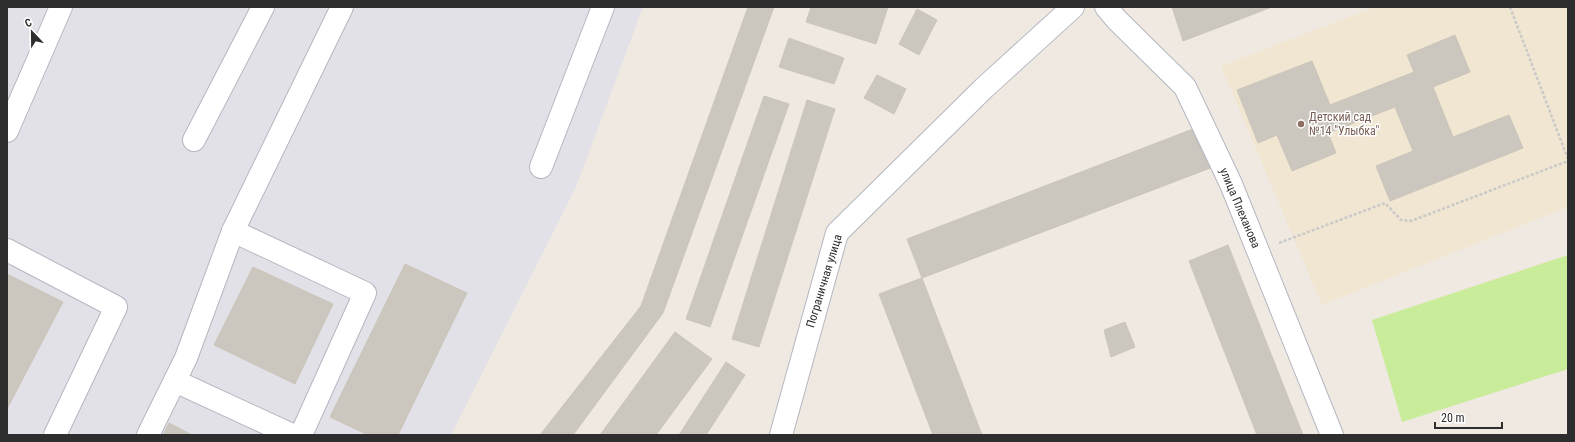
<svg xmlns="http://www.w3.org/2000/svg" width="1575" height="442" font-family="'Roboto Condensed',sans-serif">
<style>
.industrial{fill:#e3e1e8}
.education{fill:#f0e6d1}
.pitch{fill:#c9ec9a}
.building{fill:#cbc7bf;stroke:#cbc5ba}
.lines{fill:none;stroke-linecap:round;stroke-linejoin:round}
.minor-casing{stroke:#b4b7c1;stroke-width:24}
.path{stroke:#c9c9c9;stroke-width:2.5;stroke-dasharray:3 2;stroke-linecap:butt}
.minor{stroke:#fff;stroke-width:22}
.education-dot{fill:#8d6e63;stroke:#fff;stroke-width:1.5}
.labels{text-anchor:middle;stroke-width:3;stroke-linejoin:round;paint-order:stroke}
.education-label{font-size:12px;fill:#785e54;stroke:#fff;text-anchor:start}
.street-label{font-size:12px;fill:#2e2e2e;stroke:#fff}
</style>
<rect width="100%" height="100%" fill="#efe9e1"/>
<path class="industrial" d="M7,7H643L576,187L451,435H7Z"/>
<path class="education" d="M1375,7H1568V207L1322,305L1221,66Z"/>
<path class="pitch" d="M1568,255V369L1402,422L1372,320Z"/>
<g class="building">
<path d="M748,7H774L663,313L573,435H540L641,306Z"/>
<path d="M811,7H888L876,44L806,22Z"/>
<path d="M1172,7H1272L1183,41Z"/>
<path d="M917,9L937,20L919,55L899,44Z"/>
<path d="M1455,35L1470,72L1433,87L1453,137L1509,115L1523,148L1390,201L1376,166L1413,151L1395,107L1328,133L1336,153L1292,171L1277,135L1258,143L1237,90L1312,61L1330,105L1414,72L1407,55Z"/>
<path d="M789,38L844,58L834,84L779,67Z"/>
<path d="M877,75L906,89L894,114L864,98Z"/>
<path d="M764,96L789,104L710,327L686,319Z"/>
<path d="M807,100L835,109L759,347L732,339Z"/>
<path d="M1198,127L1213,167L922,278L907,239Z"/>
<path d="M1228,245L1303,435H1257L1189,261Z"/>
<path d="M405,264L467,293L398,435H368L330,417Z"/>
<path d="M253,267L333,304L295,384L214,345Z"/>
<path d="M7,274L63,302L7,409Z"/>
<path d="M922,278L982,435H933L879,294Z"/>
<path d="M1125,322L1135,347L1111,357L1104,330Z"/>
<path d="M675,332L712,359L656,435H600Z"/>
<path d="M726,362L745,375L706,435H679Z"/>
<path d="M169,423L192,435H163Z"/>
</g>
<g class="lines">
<defs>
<g id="minor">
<path d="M1106,7L1117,20L1185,87L1231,184L1332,435"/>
<path d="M7,131L61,7"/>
<path d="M194,140L263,7"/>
<path d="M541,167L603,7"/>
<path d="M233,231L365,293L301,435"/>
<path d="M7,250L116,307L55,435"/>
<path d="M175,381L292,435"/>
<path d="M148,435L186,358L233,231L342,7"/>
<path d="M781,435L837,233L984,88L1073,7"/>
</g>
</defs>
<use href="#minor" class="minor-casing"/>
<g class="path">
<path d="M1510,7L1568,159"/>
<path d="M1279,243L1385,203L1401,220L1411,221L1568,161"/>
</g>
<use href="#minor" class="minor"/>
</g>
<circle class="education-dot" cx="1301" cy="124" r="4"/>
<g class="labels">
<g class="education-label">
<text x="1309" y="121">Детский сад<tspan x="1309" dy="14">№14 "Улыбка"</tspan></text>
</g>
<g class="street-label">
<text transform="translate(1240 208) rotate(67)" y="4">улица Плеханова</text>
<text transform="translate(824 281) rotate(-73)" y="4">Пограничная улица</text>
</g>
</g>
<rect width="1575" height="442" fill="none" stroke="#2e2e2e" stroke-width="16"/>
<g transform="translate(32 32) rotate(338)" stroke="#ffffff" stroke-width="3" paint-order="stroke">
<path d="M0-3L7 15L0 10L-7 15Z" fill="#2e2e2e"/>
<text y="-6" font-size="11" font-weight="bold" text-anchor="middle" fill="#2e2e2e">С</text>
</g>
<path d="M1435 422v6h67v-6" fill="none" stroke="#2e2e2e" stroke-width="2"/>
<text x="1441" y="422" font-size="12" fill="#2e2e2e" stroke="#ffffff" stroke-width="3" paint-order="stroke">20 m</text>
</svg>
